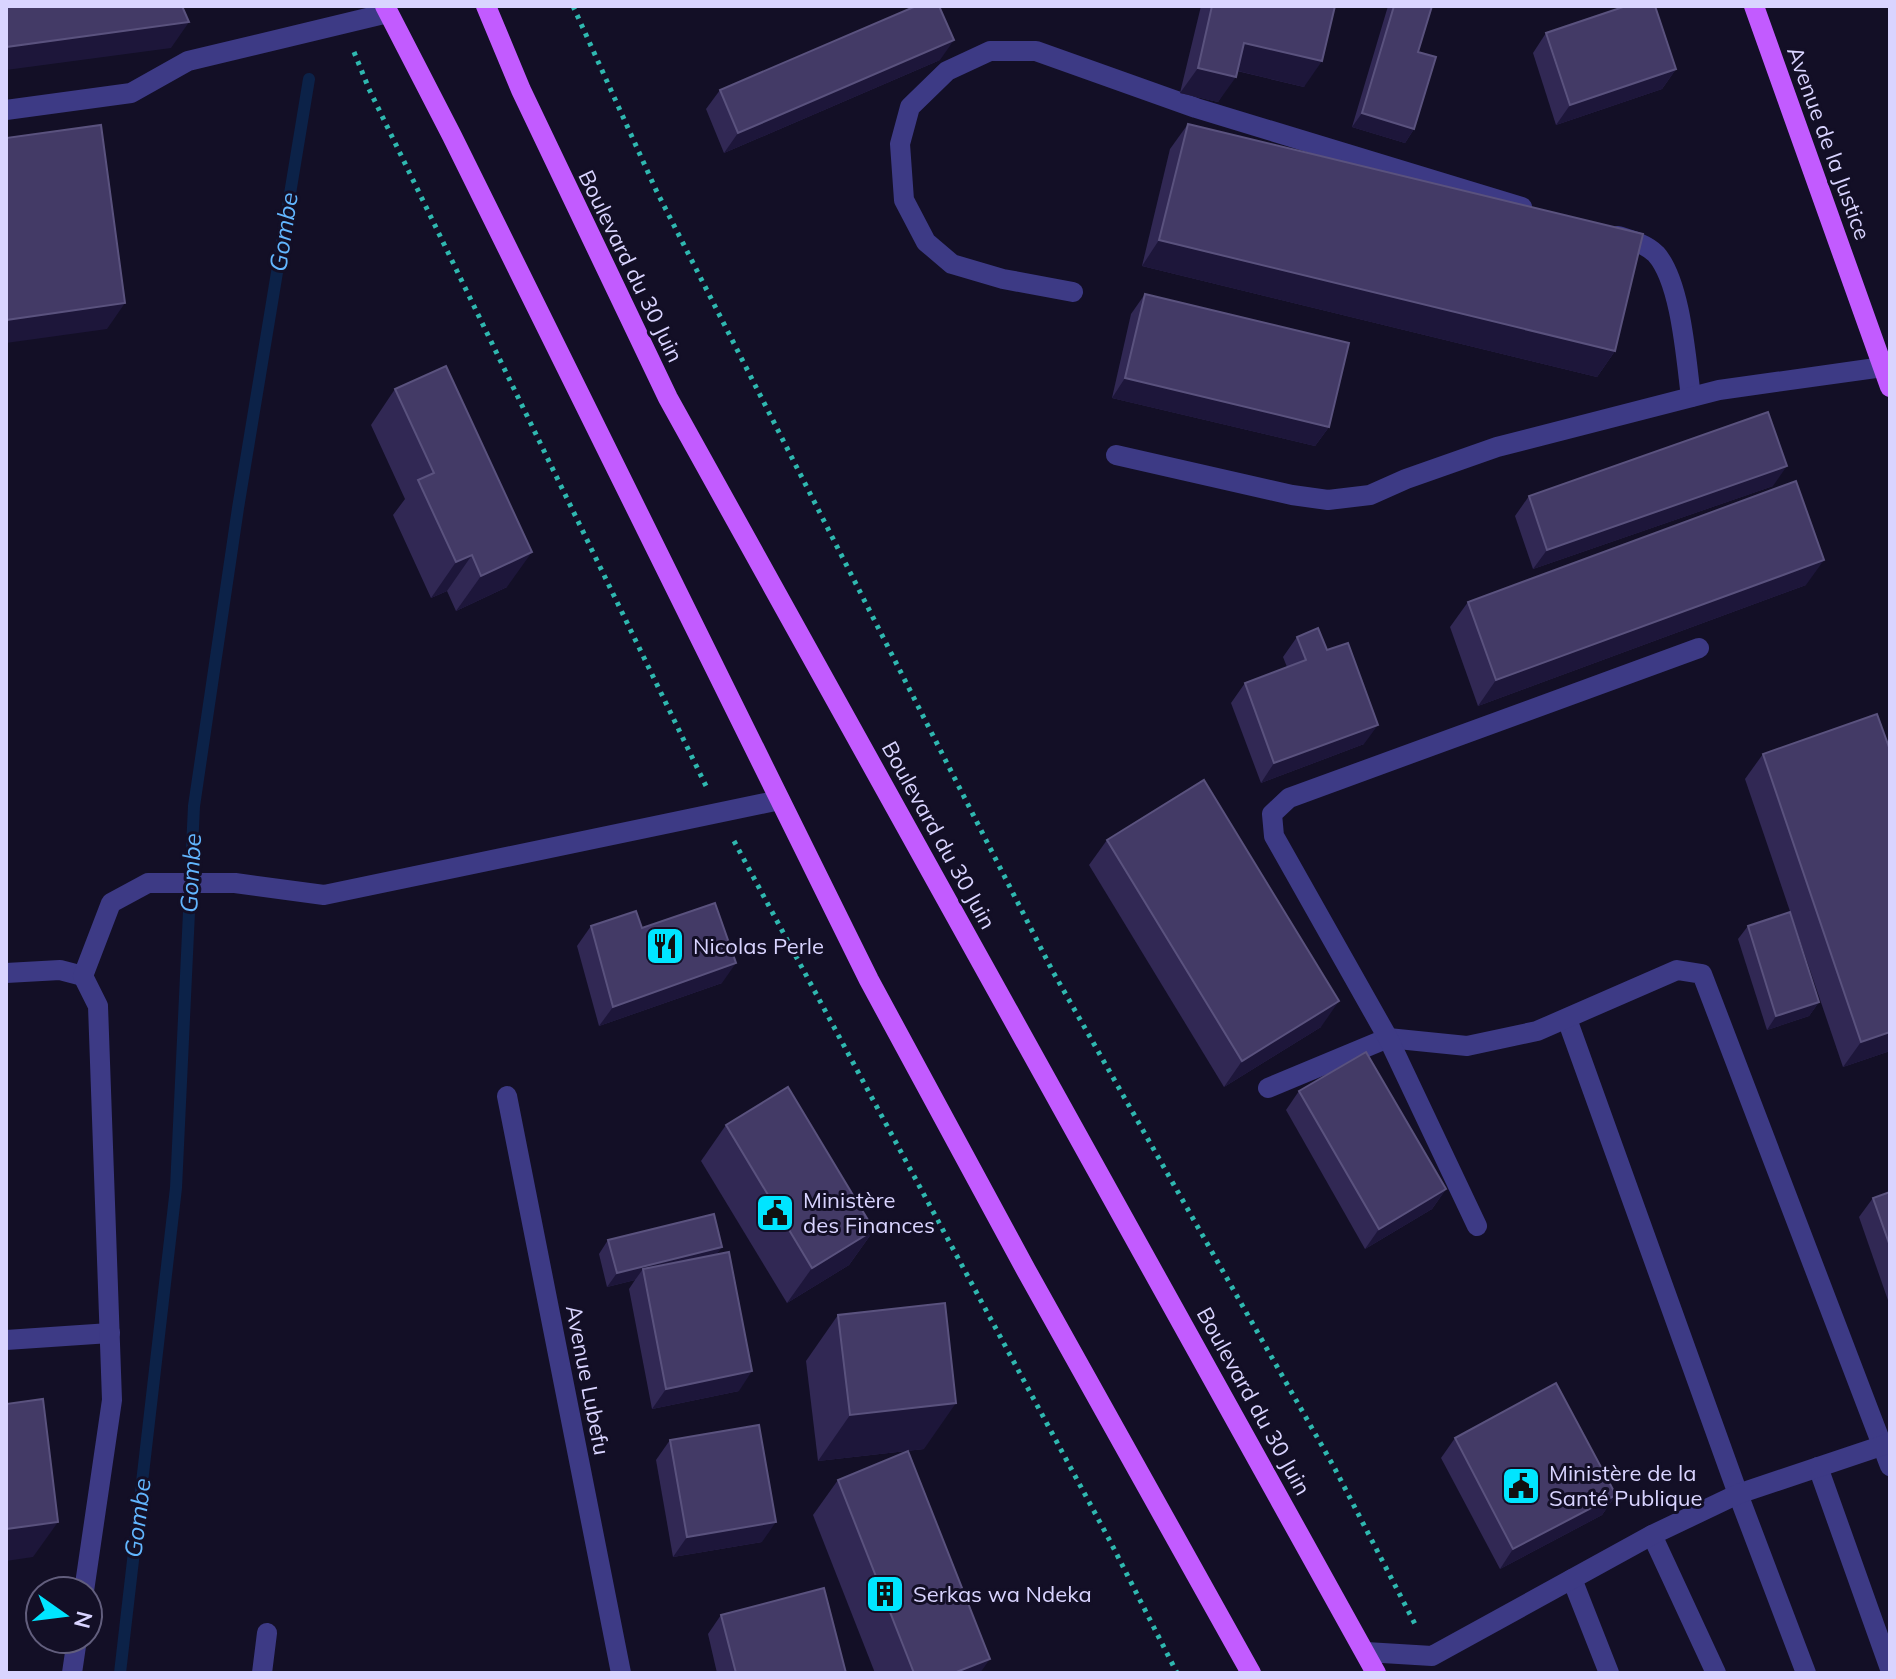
<svg xmlns="http://www.w3.org/2000/svg" width="1896" height="1679" font-family="Mulish,sans-serif">
<style>
.lines{fill:none;stroke-linecap:round;stroke-linejoin:round}
.stream{stroke:#0c2248;stroke-width:12}
.path{stroke:#2fb8b0;stroke-width:5;stroke-dasharray:4 6;stroke-linecap:butt}
.minor{stroke:#3d3a85;stroke-width:20}
.major{stroke:#c25bff;stroke-width:20}
.wall{fill:#312854}
.shaded-wall{fill:#1d163a}
.building{fill:#433a66;stroke:#5a527e;stroke-width:2}
.labels{text-anchor:middle;stroke-width:6;stroke-linejoin:round;paint-order:stroke}
.street-label{font-size:22px;fill:#d9d4ff;stroke:#130f26}
.poi-label{font-size:22px;fill:#d9d4ff;stroke:#130f26;text-anchor:start}
.water-label{font-size:24px;font-style:italic;fill:#62b6ff;stroke:#130f26}
</style>
<rect width="100%" height="100%" fill="#130f26"/>
<g class="lines">
<path class="stream" d="M120,1673L176,1188L194,806L238,508L309,79"/>
<g class="path">
<path d="M573,6L656,190L1052,970L1334,1467L1416,1626"/>
<path d="M354,52L369,89L706,786"/>
<path d="M734,841L1110,1541L1177,1673"/>
</g>
<g class="minor">
<path d="M6,110L131,93L188,61L388,13"/>
<path d="M1618,236C1631,240 1646,244 1656,254C1681,282 1686,359 1691,397"/>
<path d="M1073,292L1003,279L952,264L926,242L904,200L900,144L910,107L947,71L990,51H1036L1196,108L1522,207"/>
<path d="M1116,455L1292,495L1328,500L1370,495L1406,479L1497,447L1719,390L1883,367"/>
<path d="M6,973L60,970L83,976"/>
<path d="M1567,1019L1738,1494L1806,1673"/>
<path d="M1268,1088L1388,1038L1467,1046L1537,1031L1677,970L1702,974L1890,1466"/>
<path d="M507,1096L621,1673"/>
<path d="M1477,1226L1388,1038L1274,836L1272,814L1289,798L1699,648"/>
<path d="M6,1340L110,1333"/>
<path d="M1818,1467L1890,1669"/>
<path d="M1652,1535L1716,1673"/>
<path d="M1572,1579L1609,1673"/>
<path d="M84,1591L112,1400L98,1006L83,976L111,903L148,883H235L324,895L780,800"/>
<path d="M1366,1652L1432,1656L1652,1535L1738,1494L1890,1443"/>
<path d="M72,1673L77,1639"/>
<path d="M262,1673L267,1633"/>
</g>
<g class="major">
<path d="M385,6L452,136L869,980L1026,1270L1251,1673"/>
<path d="M486,6L521,90L668,398L1376,1673"/>
<path d="M1754,6L1890,387"/>
</g>
</g>
<g class="wall">
<path d="M1201,6H1335L1304,87L1237,71L1218,102L1180,93Z"/>
<path d="M1388,6H1432L1418,52L1414,129L1405,143L1352,127Z"/>
<path d="M1546,33L1676,69L1662,89L1556,125L1533,53Z"/>
<path d="M940,60L724,153L706,109L720,90Z"/>
<path d="M1188,124L1615,351L1597,377L1142,266L1170,149Z"/>
<path d="M1145,294L1329,427L1315,446L1112,398L1131,314Z"/>
<path d="M395,389L507,587L456,611L447,591L431,598L393,515L405,499L371,425Z"/>
<path d="M1773,486L1533,569L1515,516L1529,496Z"/>
<path d="M1806,585L1478,706L1450,627L1468,602Z"/>
<path d="M1297,637L1364,744L1261,783L1231,703L1245,683L1287,667L1283,657Z"/>
<path d="M1890,750V1051L1843,1067L1745,779L1763,754Z"/>
<path d="M1107,840L1321,1027L1224,1087L1089,865Z"/>
<path d="M591,926L642,928L722,983L599,1026L577,946Z"/>
<path d="M1748,926L1819,1002L1809,1016L1767,1030L1738,939Z"/>
<path d="M1299,1091L1446,1189L1432,1209L1365,1249L1286,1110Z"/>
<path d="M726,1125L874,1230L849,1265L787,1303L701,1161Z"/>
<path d="M1890,1192V1306L1859,1217L1873,1198Z"/>
<path d="M608,1240L717,1254L739,1391L652,1409L629,1289L635,1280L607,1287L599,1254Z"/>
<path d="M838,1315L924,1449L818,1461L806,1361Z"/>
<path d="M1455,1438L1616,1495L1602,1515L1500,1569L1441,1458Z"/>
<path d="M670,1440L762,1542L673,1557L656,1460Z"/>
<path d="M838,1480L980,1673H875L813,1515Z"/>
<path d="M721,1615L846,1673H717L708,1634Z"/>
</g>
<g class="shaded-wall">
<path d="M189,22L171,48L6,70V47Z"/>
<path d="M954,40L940,60L724,153L738,133Z"/>
<path d="M1244,43L1322,61L1304,87L1226,68Z"/>
<path d="M1198,68L1236,77L1218,102L1180,93Z"/>
<path d="M1676,69L1662,89L1556,125L1570,105Z"/>
<path d="M1362,113L1414,129L1405,143L1352,127Z"/>
<path d="M1159,240L1615,351L1597,377L1142,266Z"/>
<path d="M125,303L107,329L6,343V320Z"/>
<path d="M1125,378L1329,427L1315,446L1112,398Z"/>
<path d="M1787,466L1773,486L1533,569L1547,550Z"/>
<path d="M532,552L507,587L456,611L481,576Z"/>
<path d="M472,555L447,591L431,598L456,562Z"/>
<path d="M1824,560L1806,585L1478,706L1496,680Z"/>
<path d="M1378,725L1364,744L1261,783L1274,763Z"/>
<path d="M736,963L722,983L599,1026L613,1007Z"/>
<path d="M1339,1001L1321,1027L1224,1087L1242,1061Z"/>
<path d="M1819,1002L1809,1016L1767,1030L1776,1016Z"/>
<path d="M1890,1032V1051L1843,1067L1861,1042Z"/>
<path d="M1446,1189L1432,1209L1365,1249L1379,1229Z"/>
<path d="M874,1230L849,1265L787,1303L812,1268Z"/>
<path d="M722,1247L713,1260L643,1269L635,1280L607,1287L617,1273Z"/>
<path d="M752,1371L739,1391L652,1409L666,1389Z"/>
<path d="M956,1403L924,1449L818,1461L850,1415Z"/>
<path d="M1616,1495L1602,1515L1500,1569L1513,1549Z"/>
<path d="M58,1522L33,1557L6,1561V1529Z"/>
<path d="M776,1522L762,1542L673,1557L687,1537Z"/>
<path d="M990,1659L980,1673H954Z"/>
</g>
<g class="building">
<path d="M6,6H182L189,22L6,47Z"/>
<path d="M916,6H939L954,40L738,133L720,90Z"/>
<path d="M1212,6H1335L1322,61L1244,43L1236,77L1198,68Z"/>
<path d="M1394,6H1432L1418,52L1436,57L1414,129L1362,113Z"/>
<path d="M1626,6H1655L1676,69L1570,105L1546,33Z"/>
<path d="M1188,124L1643,234L1615,351L1159,240Z"/>
<path d="M101,125L125,303L6,320V138Z"/>
<path d="M1145,294L1349,343L1329,427L1125,378Z"/>
<path d="M446,366L532,552L481,576L472,555L456,562L418,480L434,473L395,389Z"/>
<path d="M1768,412L1787,466L1547,550L1529,496Z"/>
<path d="M1796,481L1824,560L1496,680L1468,602Z"/>
<path d="M1318,628L1327,650L1348,643L1378,725L1274,763L1245,683L1306,660L1297,637Z"/>
<path d="M1877,714L1890,750V1032L1861,1042L1763,754Z"/>
<path d="M1204,780L1339,1001L1242,1061L1107,840Z"/>
<path d="M715,903L736,963L613,1007L591,926L636,911L642,928Z"/>
<path d="M1790,912L1819,1002L1776,1016L1748,926Z"/>
<path d="M1366,1052L1446,1189L1379,1229L1299,1091Z"/>
<path d="M788,1087L874,1230L812,1268L726,1125Z"/>
<path d="M1890,1192V1246L1873,1198Z"/>
<path d="M714,1214L722,1247L617,1273L608,1240Z"/>
<path d="M729,1252L752,1371L666,1389L643,1269Z"/>
<path d="M945,1303L956,1403L850,1415L838,1315Z"/>
<path d="M1556,1383L1616,1495L1513,1549L1455,1438Z"/>
<path d="M43,1399L58,1522L6,1529V1404Z"/>
<path d="M759,1425L776,1522L687,1537L670,1440Z"/>
<path d="M908,1451L990,1659L954,1673H914L838,1480Z"/>
<path d="M824,1588L846,1673H736L721,1615Z"/>
</g>
<defs>
<symbol id="restaurant-square" viewBox="-11 -11 22 22"><rect x="-9" y="-9" width="18" height="18" rx="4" fill="#00e5ff" stroke="#130f26"/><path d="M-5-6h1v4h1v-4h1v4h1v-4h1v5L-1.5 .5V6h-2V.5L-5-1ZM5-6V6H3V1.5H1.5Q1.5-4 5-6Z" fill="#111"/></symbol>
<symbol id="civic-square" viewBox="-11 -11 22 22"><rect x="-9" y="-9" width="18" height="18" rx="4" fill="#00e5ff" stroke="#130f26"/><path d="M-.6-6.5H3V-4.5H.6V-3L4-1V1h2V6H-6V1h2V-1L-.6-3ZM-1.2 2.5V6h2.4V2.5Z" fill="#111"/></symbol>
<symbol id="building-square" viewBox="-11 -11 22 22"><rect x="-9" y="-9" width="18" height="18" rx="4" fill="#00e5ff" stroke="#130f26"/><path d="M-4-6H4V6H1V3H-1V6H-4ZM-2.5-4.3h1.7v1.8h-1.7ZM.8-4.3h1.7v1.8H.8ZM-2.5-1h1.7V.8h-1.7ZM.8-1h1.7V.8H.8Z" fill="#111"/></symbol>
</defs>
<g fill-rule="evenodd">
<use href="#restaurant-square" x="643" y="924" width="44" height="44"/>
<use href="#civic-square" x="753" y="1191" width="44" height="44"/>
<use href="#civic-square" x="1499" y="1464" width="44" height="44"/>
<use href="#building-square" x="863" y="1572" width="44" height="44"/>
</g>
<g class="labels">
<g class="street-label">
<text transform="translate(1829 143) rotate(70)" y="8">Avenue de la Justice</text>
<text transform="translate(631 266) rotate(64)" y="8">Boulevard du 30 Juin</text>
<text transform="translate(939 835) rotate(61)" y="8">Boulevard du 30 Juin</text>
<text transform="translate(588 1380) rotate(79)" y="8">Avenue Lubefu</text>
<text transform="translate(1254 1401) rotate(61)" y="8">Boulevard du 30 Juin</text>
</g>
<g class="poi-label">
<text x="693" y="954">Nicolas Perle</text>
<text x="803" y="1208">Ministère<tspan x="803" dy="25">des Finances</tspan></text>
<text x="1549" y="1481">Ministère de la<tspan x="1549" dy="25">Santé Publique</tspan></text>
<text x="913" y="1602">Serkas wa Ndeka</text>
</g>
<g class="water-label">
<text transform="translate(284 232) rotate(-81)" y="8">Gombe</text>
<text transform="translate(191 873) rotate(-87)" y="8">Gombe</text>
<text transform="translate(138 1518) rotate(-83)" y="8">Gombe</text>
</g>
</g>
<rect width="1896" height="1679" fill="none" stroke="#d9d4ff" stroke-width="16"/>
<g transform="translate(64 1615) rotate(104)"><circle r="38" fill="#130f26" stroke="#625e7d" stroke-width="2"/>
<path d="M0-6L14 30L0 20L-14 30Z" fill="#00e5ff"/>
<text y="-12" font-size="22" font-weight="bold" text-anchor="middle" fill="#d9d4ff">N</text>
</g>
</svg>
